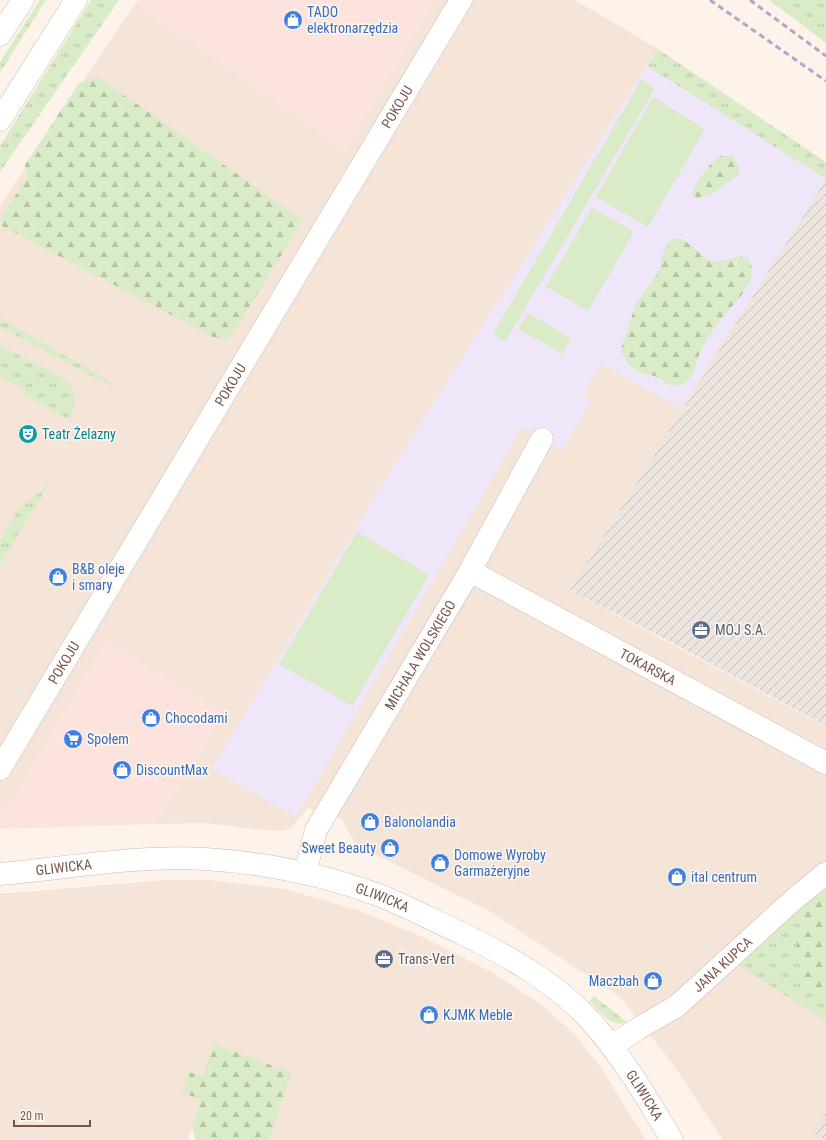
<svg xmlns="http://www.w3.org/2000/svg" width="826" height="1140" font-family="'Roboto Condensed',sans-serif">
<style>
.residential{fill:#f5e4d8}
.commercial{fill:#fde3dd}
.industrial{fill:url(#industrial-furrows)}
.education{fill:#f0e6fa}
.grass{fill:url(#grass-tufts)}
.forest{fill:url(#forest-firs)}
.pitch{fill:#daecc7}
.lines{fill:none;stroke-linecap:round;stroke-linejoin:round}
.minor-casing{stroke:#d0b9ae;stroke-width:23}
.tertiary-casing{stroke:#d0b9ae;stroke-width:23}
.secondary-casing{stroke:#d6bbae;stroke-width:23}
.minor{stroke:#fff;stroke-width:22}
.tertiary{stroke:#fff;stroke-width:22}
.secondary{stroke:#fff;stroke-width:22}
.rail{stroke:#b5a6c9;stroke-width:3;stroke-dasharray:6 4;stroke-linecap:butt}
.labels{text-anchor:middle;stroke-width:3;stroke-linejoin:round;paint-order:stroke}
.shop-label{font-size:14px;fill:#366cbe;stroke:#fff8f1;text-anchor:start}
.street-label{font-size:14px;fill:#79574b;stroke:#fff8f1}
.culture-label{font-size:14px;fill:#0d838f;stroke:#fff8f1;text-anchor:start}
.service-label{font-size:14px;fill:#4e5e75;stroke:#fff8f1;text-anchor:start}
</style>
<defs>
<pattern id="industrial-furrows" width="10" height="10" patternUnits="userSpaceOnUse"><rect width="10" height="10" fill="#ece4df"/><path d="M-1 1l2-2M0 10L10 0M9 11l2-2" fill="none" stroke="#c4bcb7"/></pattern>
<pattern id="grass-tufts" width="24" height="20" patternUnits="userSpaceOnUse"><rect width="24" height="20" fill="#daecc7"/><path d="M3 7l-1-3M5 7V3M7 7l1-3M15 17l-1-3M17 17v-4M19 17l1-3" fill="none" stroke="#b6c2a4"/></pattern>
<pattern id="forest-firs" width="22" height="20" patternUnits="userSpaceOnUse"><rect width="22" height="20" fill="#daecc7"/><path d="M5 1l3.5 6h-7zM16 11l3.5 6h-7z" fill="#b6c2a4"/></pattern>
</defs>
<rect width="100%" height="100%" fill="#fdf3ea"/>
<g class="residential">
<path d="M435,0H575L658,49L647,66L826,179L570,590L826,727V1140H723L672,1063L620,997L491,912L356,845L342,819L308,808L291,828L283,831L261,830L206,823L155,824L223,714L106,642L0,822V206L90,70L136,3L345,149Z"/>
<path d="M165,880H209L285,889L360,911L425,938L493,973L546,1008L578,1038L601,1068L646,1140H269L292,1073L202,1076L189,1073L183,1092L201,1099L188,1140H0V894Z"/>
</g>
<g class="commercial">
<path d="M139,0H435L345,149L136,3Z"/>
<path d="M106,642L223,714L155,824L0,829V822Z"/>
</g>
<g class="industrial">
<path d="M826,179V726L663,638L570,590Z"/>
<path d="M826,1113V1140L813,1132Z"/>
</g>
<path class="education" d="M647,66L826,179L681,408L601,364L582,395L591,400L562,450L522,427L296,817L212,769L382,485Z"/>
<g class="grass">
<path d="M40,0H46L0,73V62Z"/>
<path d="M91,0H119L0,172V146Z"/>
<path d="M769,0H826V43Z"/>
<path d="M658,49L826,162V179L647,66Z"/>
<path d="M0,318L115,384L113,387L0,327Z"/>
<path d="M0,345L65,379C79,394 77,403 69,419L23,395L26,390L0,377Z"/>
<path d="M49,484L0,565V541L15,515L22,506Z"/>
<path d="M826,885V1021L736,964Z"/>
<path d="M594,996L627,1022C611,1029 600,1011 590,1001Z"/>
</g>
<g class="forest">
<path d="M98,77L303,220L233,333L226,339L215,338L2,226L1,216L27,179L25,165L79,83Z"/>
<path d="M721,156H731C737,162 740,166 739,174L714,193L697,199L692,195C694,183 710,162 721,156Z"/>
<path d="M672,239H683L709,261C714,261 719,261 724,261C733,259 742,252 749,261C761,277 736,302 726,313C718,323 708,337 702,348C695,361 695,384 676,386C668,387 662,378 654,376C651,375 648,375 645,374C633,371 627,362 621,352L623,342L630,323L635,305L659,271L664,250Z"/>
<path d="M826,897V1002L809,985L801,970L797,958L796,947L802,917L806,910Z"/>
<path d="M214,1044L292,1073L269,1140H196L192,1127L201,1099L182,1093L189,1072L203,1076Z"/>
</g>
<g class="pitch">
<path d="M641,80L655,88L505,342L493,334Z"/>
<path d="M653,97L705,129L648,227L596,197Z"/>
<path d="M592,207L634,232L588,311L546,287Z"/>
<path d="M528,313L571,338L562,354L518,329Z"/>
<path d="M357,532L429,575L352,706L279,664Z"/>
</g>
<g class="lines">
<defs>
<g id="minor">
<path id="s1" d="M470,571L826,763"/>
<path id="s2" d="M0,769L461,0"/>
<path id="s3" d="M305,873L316,830L470,571L542,439"/>
<path id="s4" d="M612,1046L639,1028L677,1006L792,901L826,873"/>
</g>
<g id="tertiary">
<path id="s5" d="M0,874C69,868 137,855 206,859C266,863 325,875 381,896C408,907 433,920 459,932C506,955 552,980 588,1018C622,1055 647,1098 672,1140"/>
</g>
<g id="secondary">
<path d="M0,35L23,0"/>
<path d="M0,120L76,0"/>
</g>
</defs>
<use href="#minor" class="minor-casing"/>
<use href="#tertiary" class="tertiary-casing"/>
<use href="#secondary" class="secondary-casing"/>
<use href="#minor" class="minor"/>
<use href="#tertiary" class="tertiary"/>
<use href="#secondary" class="secondary"/>
<g class="rail">
<path d="M710,0L826,81"/>
<path d="M750,0L826,56"/>
</g>
</g>
<defs>
<symbol id="shop-disc" viewBox="-11 -11 22 22"><circle r="9.5" fill="#3f7fe0" stroke="#fff8f1"/><path d="M-5-2.5h2.3a2.7 3.5 0 0 1 5.4 0H5L5.5 6h-11ZM-1.5-2.5h3a1.5 2.3 0 0 0-3 0Z" fill="#fff"/></symbol>
<symbol id="theatre-disc" viewBox="-11 -11 22 22"><circle r="9.5" fill="#0f9aa8" stroke="#fff8f1"/><path d="M-5-5.5Q0-4 5-5.5V0Q5 5 0 6Q-5 5-5 0ZM-3.3-2.5H-1v1.5H-3.3ZM1-2.5H3.3v1.5H1ZM-2.8 1Q0 5.5 2.8 1Z" fill="#fff"/></symbol>
<symbol id="office-disc" viewBox="-11 -11 22 22"><circle r="9.5" fill="#5c6f8a" stroke="#fff8f1"/><path d="M-6-3h4V-5.5h4V-3h4V5H-6ZM-1-4.5V-3h2v-1.5ZM-6 0V1H6V0Z" fill="#fff"/></symbol>
<symbol id="supermarket-disc" viewBox="-11 -11 22 22"><circle r="9.5" fill="#3f7fe0" stroke="#fff8f1"/><path d="M-6-5.5h2.5l.6 2H6L4.5 2H-2.5L-4.4-4H-6ZM-1.5 3.2a1.3 1.3 0 1 0 .1 0ZM3 3.2a1.3 1.3 0 1 0 .1 0Z" fill="#fff"/></symbol>
</defs>
<g fill-rule="evenodd">
<use href="#shop-disc" x="282" y="9" width="22" height="22"/>
<use href="#theatre-disc" x="17" y="423" width="22" height="22"/>
<use href="#shop-disc" x="47" y="566" width="22" height="22"/>
<use href="#office-disc" x="690" y="619" width="22" height="22"/>
<use href="#shop-disc" x="140" y="707" width="22" height="22"/>
<use href="#supermarket-disc" x="62" y="728" width="22" height="22"/>
<use href="#shop-disc" x="111" y="759" width="22" height="22"/>
<use href="#shop-disc" x="359" y="811" width="22" height="22"/>
<use href="#shop-disc" x="379" y="837" width="22" height="22"/>
<use href="#shop-disc" x="429" y="852" width="22" height="22"/>
<use href="#shop-disc" x="666" y="866" width="22" height="22"/>
<use href="#office-disc" x="373" y="948" width="22" height="22"/>
<use href="#shop-disc" x="642" y="970" width="22" height="22"/>
<use href="#shop-disc" x="418" y="1004" width="22" height="22"/>
</g>
<g class="labels">
<g class="shop-label">
<text x="307" y="17">TADO<tspan x="307" dy="16">elektronarzędzia</tspan></text>
<text x="72" y="574">B&amp;B oleje<tspan x="72" dy="16">i smary</tspan></text>
<text x="165" y="723">Chocodami</text>
<text x="87" y="744">Społem</text>
<text x="136" y="775">DiscountMax</text>
<text x="384" y="827">Balonolandia</text>
<text x="376" y="853" text-anchor="end">Sweet Beauty</text>
<text x="454" y="860">Domowe Wyroby<tspan x="454" dy="16">Garmażeryjne</tspan></text>
<text x="691" y="882">ital centrum</text>
<text x="639" y="986" text-anchor="end">Maczbah</text>
<text x="443" y="1020">KJMK Meble</text>
</g>
<g class="street-label">
<text dy="5" stroke="none"><textPath href="#s2" startOffset="772">POKOJU</textPath></text>
<text dy="5" stroke="none"><textPath href="#s2" startOffset="448">POKOJU</textPath></text>
<text dy="5" stroke="none"><textPath href="#s3" startOffset="248">MICHAŁA WOLSKIEGO</textPath></text>
<text dy="5" stroke="none"><textPath href="#s2" startOffset="124">POKOJU</textPath></text>
<text dy="5" stroke="none"><textPath href="#s1" startOffset="202">TOKARSKA</textPath></text>
<text dy="5" stroke="none"><textPath href="#s5" startOffset="64">GLIWICKA</textPath></text>
<text dy="5" stroke="none"><textPath href="#s5" startOffset="388">GLIWICKA</textPath></text>
<text dy="5" stroke="none"><textPath href="#s4" startOffset="138">JANA KUPCA</textPath></text>
<text dy="5" stroke="none"><textPath href="#s5" startOffset="724">GLIWICKA</textPath></text>
</g>
<g class="culture-label">
<text x="42" y="439">Teatr Żelazny</text>
</g>
<g class="service-label">
<text x="715" y="635">MOJ S.A.</text>
<text x="398" y="964">Trans-Vert</text>
</g>
</g>
<path d="M14 1120v6h76v-6" fill="none" stroke="#79574b" stroke-width="2"/>
<text x="20" y="1120" font-size="12" fill="#79574b" stroke="#fff8f1" stroke-width="3" paint-order="stroke">20 m</text>
</svg>
